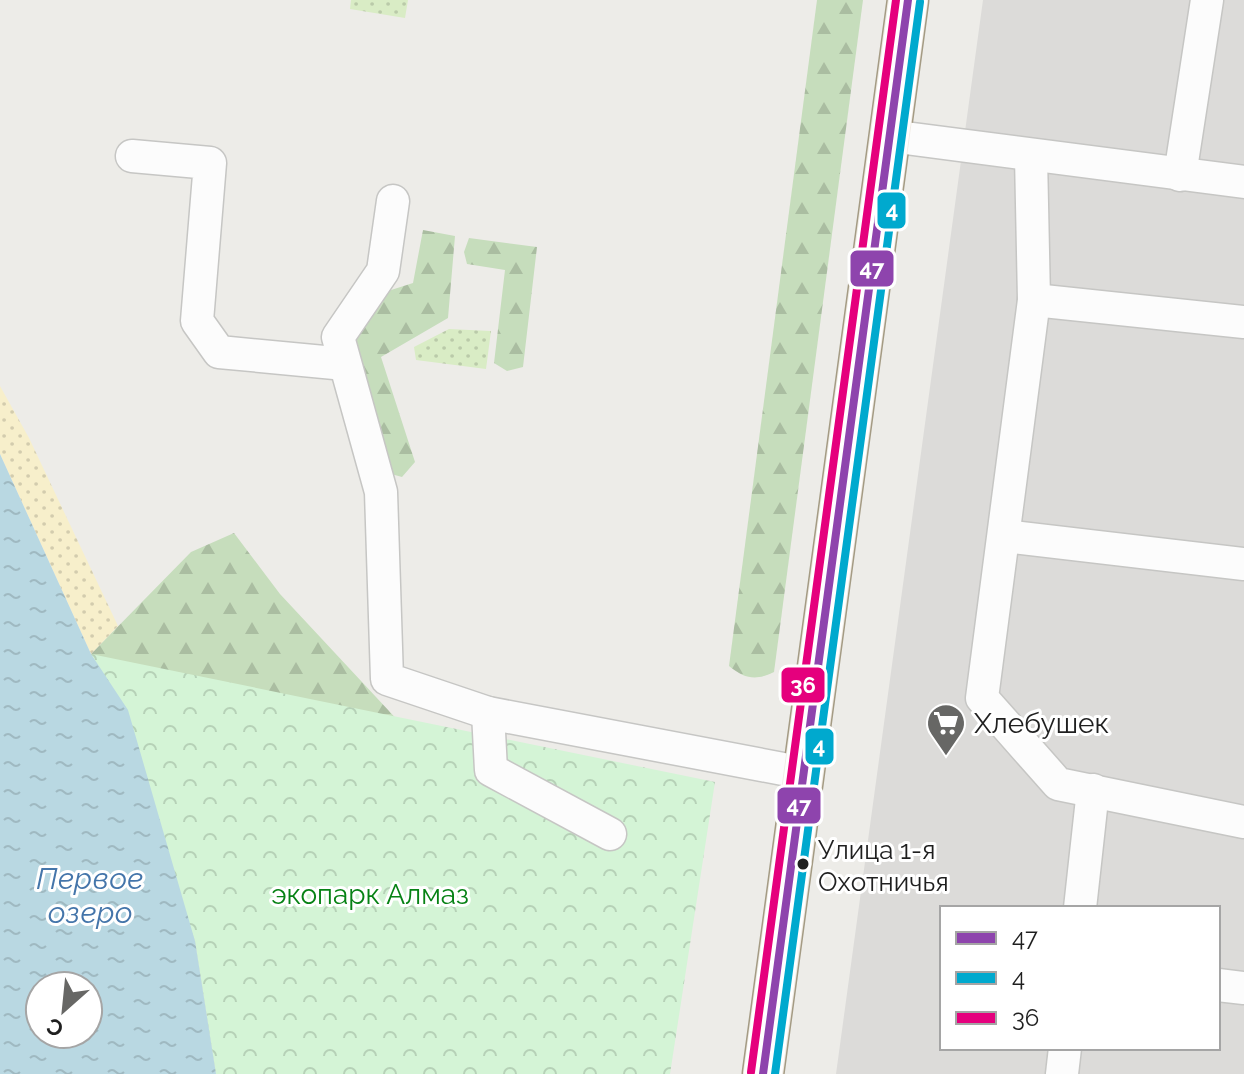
<svg xmlns="http://www.w3.org/2000/svg" width="1244" height="1074" font-family="Raleway,sans-serif">
<style>
.residential{fill:#dcdbd9;fill-rule:evenodd}
.grass{fill:url(#grass-dots)}
.forest{fill:url(#forest-firs)}
.sand{fill:url(#sand-dots)}
.park{fill:url(#park-crowns)}
.water{fill:url(#water-ripples);fill-rule:evenodd}
.lines{fill:none;stroke-linecap:round;stroke-linejoin:round}
.minor-casing{stroke:#c6c6c4;stroke-width:35}
.major-casing{stroke:#a49b84;stroke-width:43}
.minor{stroke:#fcfcfc;stroke-width:32}
.major{stroke:#f1ece5;stroke-width:40}
.bus-1-casing{stroke:#fff;stroke-width:14}
.bus-2-casing{stroke:#fff;stroke-width:14}
.bus-3-casing{stroke:#fff;stroke-width:14}
.bus-1{stroke:#8e44ad;stroke-width:8}
.bus-2{stroke:#00a9ce;stroke-width:8}
.bus-3{stroke:#e5007d;stroke-width:8}
.bus-dot{fill:#1f1f1f;stroke:#fff;stroke-width:3}
.labels{text-anchor:middle;stroke-width:6;stroke-linejoin:round;paint-order:stroke}
.bus-label{font-size:26px;fill:#1f1f1f;stroke:#fff;text-anchor:start}
.poi-label{font-size:28px;fill:#1f1f1f;stroke:#fff;text-anchor:start}
.park-label{font-size:28px;fill:#078215;stroke:#fff}
.water-label{font-size:30px;font-style:italic;fill:#4475aa;stroke:#fff}
.line-badge{stroke:#fff;stroke-width:3}
.badge-label{font-size:22px;text-anchor:middle;font-weight:bold;fill:#fff}
</style>
<defs>
<pattern id="grass-dots" width="8" height="8" patternUnits="userSpaceOnUse" patternTransform="scale(2)"><rect width="8" height="8" fill="#d9ecc5"/><path d="M2 2h.1M6 6h.1" fill="none" stroke="#bacaa9" stroke-width="1.8" stroke-linecap="round"/></pattern>
<pattern id="forest-firs" width="22" height="20" patternUnits="userSpaceOnUse" patternTransform="scale(2)"><rect width="22" height="20" fill="#c6ddbc"/><path d="M5 1l3.5 6h-7zM16 11l3.5 6h-7z" fill="#aabda1"/></pattern>
<pattern id="sand-dots" width="8" height="8" patternUnits="userSpaceOnUse" patternTransform="scale(2)"><rect width="8" height="8" fill="#f7efcb"/><path d="M2 2h.1M6 6h.1" fill="none" stroke="#d3ccae" stroke-width="1.8" stroke-linecap="round"/></pattern>
<pattern id="park-crowns" width="20" height="18" patternUnits="userSpaceOnUse" patternTransform="scale(2)"><rect width="20" height="18" fill="#d4f4d6"/><path d="M2 6a3 3 0 1 1 6 0M12 15a3 3 0 1 1 6 0" fill="none" stroke="#b6d1b7"/></pattern>
<pattern id="water-ripples" width="26" height="14" patternUnits="userSpaceOnUse" patternTransform="scale(2)"><rect width="26" height="14" fill="#b9d8e2"/><path d="M2 4q2-2 4 0t4 0M15 11q2-2 4 0t4 0" fill="none" stroke="#9fb9c1"/></pattern>
</defs>
<rect width="100%" height="100%" fill="#edece8"/>
<path class="residential" d="M983,0H1244V1074H836ZM942,908H1218V1048H942Z"/>
<g class="grass">
<path d="M351,0H408L405,18L350,9Z"/>
<path d="M449,329L491,331L486,369L416,360L414,347Z"/>
</g>
<g class="forest">
<path d="M817,0H863L774,672C756,681 745,679 729,666Z"/>
<path d="M423,230L455,236L448,318L381,357L415,462L402,477L384,472L350,324L388,291L413,283Z"/>
<path d="M469,238L537,247L523,367L507,371L494,363L505,270L467,264L464,252Z"/>
<path d="M234,533L280,594L403,726L216,1074L195,941L91,654L191,552Z"/>
</g>
<path class="sand" d="M0,386L29,438L118,626L91,654L0,454Z"/>
<path class="park" d="M91,654L715,782L670,1074H216L195,941Z"/>
<path class="water" d="M0,454L91,654L128,710L195,941L216,1074H0ZM40,986H88V1034H40Z"/>
<g class="lines">
<defs>
<g id="minor">
<path d="M890,136L1244,182"/>
<path d="M132,156L210,163L197,321L219,352L345,364"/>
<path d="M1031,156L1034,300L982,698L1058,784L1244,822"/>
<path d="M1180,175L1207,0"/>
<path d="M393,201L383,271L338,337L381,492L387,679L488,713L804,773"/>
<path d="M1034,300L1244,322"/>
<path d="M1005,536L1244,564"/>
<path d="M488,713L491,770L610,834"/>
<path d="M1080,908L1093,790"/>
<path d="M1218,985L1244,988"/>
<path d="M1062,1074L1065,1048"/>
</g>
<path id="major" d="M763,1074L908,0"/>
</defs>
<use href="#minor" class="minor-casing"/>
<use href="#major" class="major-casing"/>
<use href="#minor" class="minor"/>
<use href="#major" class="major"/>
<defs>
<path id="bus-1" d="M763,1074L908,0"/>
<path id="bus-2" d="M775,1074L920,2"/>
<path id="bus-3" d="M751,1072L896,0"/>
</defs>
<use href="#bus-1" class="bus-1-casing"/>
<use href="#bus-2" class="bus-2-casing"/>
<use href="#bus-3" class="bus-3-casing"/>
<use href="#bus-1" class="bus-1"/>
<use href="#bus-2" class="bus-2"/>
<use href="#bus-3" class="bus-3"/>
</g>
<defs>
<symbol id="supermarket-pin" viewBox="-11 -11 22 30"><path d="M0 17L-7.5 6A9.5 9.5 0 1 1 7.5 6Z" fill="#676765" stroke="#fff"/><path d="M-6-5.5h2.5l.6 2H6L4.5 2H-2.5L-4.4-4H-6ZM-1.5 3.2a1.3 1.3 0 1 0 .1 0ZM3 3.2a1.3 1.3 0 1 0 .1 0Z" fill="#fff"/></symbol>
</defs>
<g fill-rule="evenodd">
<use href="#supermarket-pin" x="924" y="701" width="44" height="60"/>
</g>
<circle class="bus-dot" cx="803" cy="864" r="7"/>
<g class="labels">
<g class="bus-label">
<text x="818" y="859">Улица 1-я<tspan x="818" dy="32">Охотничья</tspan></text>
</g>
<g class="poi-label">
<text x="974" y="733">Хлебушек</text>
</g>
<g class="park-label">
<text x="370" y="904">экопарк Алмаз</text>
</g>
<g class="water-label">
<text x="90" y="889">Первое<tspan x="90" dy="34">озеро</tspan></text>
</g>
</g>
<g class="line-badge">
<rect x="876" y="191" width="31" height="39" rx="8" fill="#00a9ce"/>
<rect x="849" y="249" width="46" height="39" rx="8" fill="#8e44ad"/>
<rect x="780" y="666" width="46" height="38" rx="8" fill="#e5007d"/>
<rect x="804" y="727" width="31" height="39" rx="8" fill="#00a9ce"/>
<rect x="776" y="786" width="46" height="39" rx="8" fill="#8e44ad"/>
</g>
<g class="badge-label">
<text x="892" y="218">4</text>
<text x="872" y="276">47</text>
<text x="803" y="693">36</text>
<text x="819" y="754">4</text>
<text x="799" y="813">47</text>
</g>
<rect x="940" y="906" width="280" height="144" fill="#ffffff" stroke="#a5a5a5" stroke-width="2"/>
<rect x="956" y="932" width="40" height="12" fill="#8e44ad" stroke="#a5a5a5" stroke-width="2"/>
<text x="1012" y="946" font-size="24" fill="#1f1f1f">47</text>
<rect x="956" y="972" width="40" height="12" fill="#00a9ce" stroke="#a5a5a5" stroke-width="2"/>
<text x="1012" y="986" font-size="24" fill="#1f1f1f">4</text>
<rect x="956" y="1012" width="40" height="12" fill="#e5007d" stroke="#a5a5a5" stroke-width="2"/>
<text x="1012" y="1026" font-size="24" fill="#1f1f1f">36</text>
<g transform="translate(64 1010) rotate(207)"><circle r="38" fill="#ffffff" stroke="#a5a5a5" stroke-width="2"/>
<path d="M0-6L14 30L0 20L-14 30Z" fill="#676765"/>
<text y="-12" font-size="22" font-weight="bold" text-anchor="middle" fill="#1f1f1f">С</text>
</g>
</svg>
